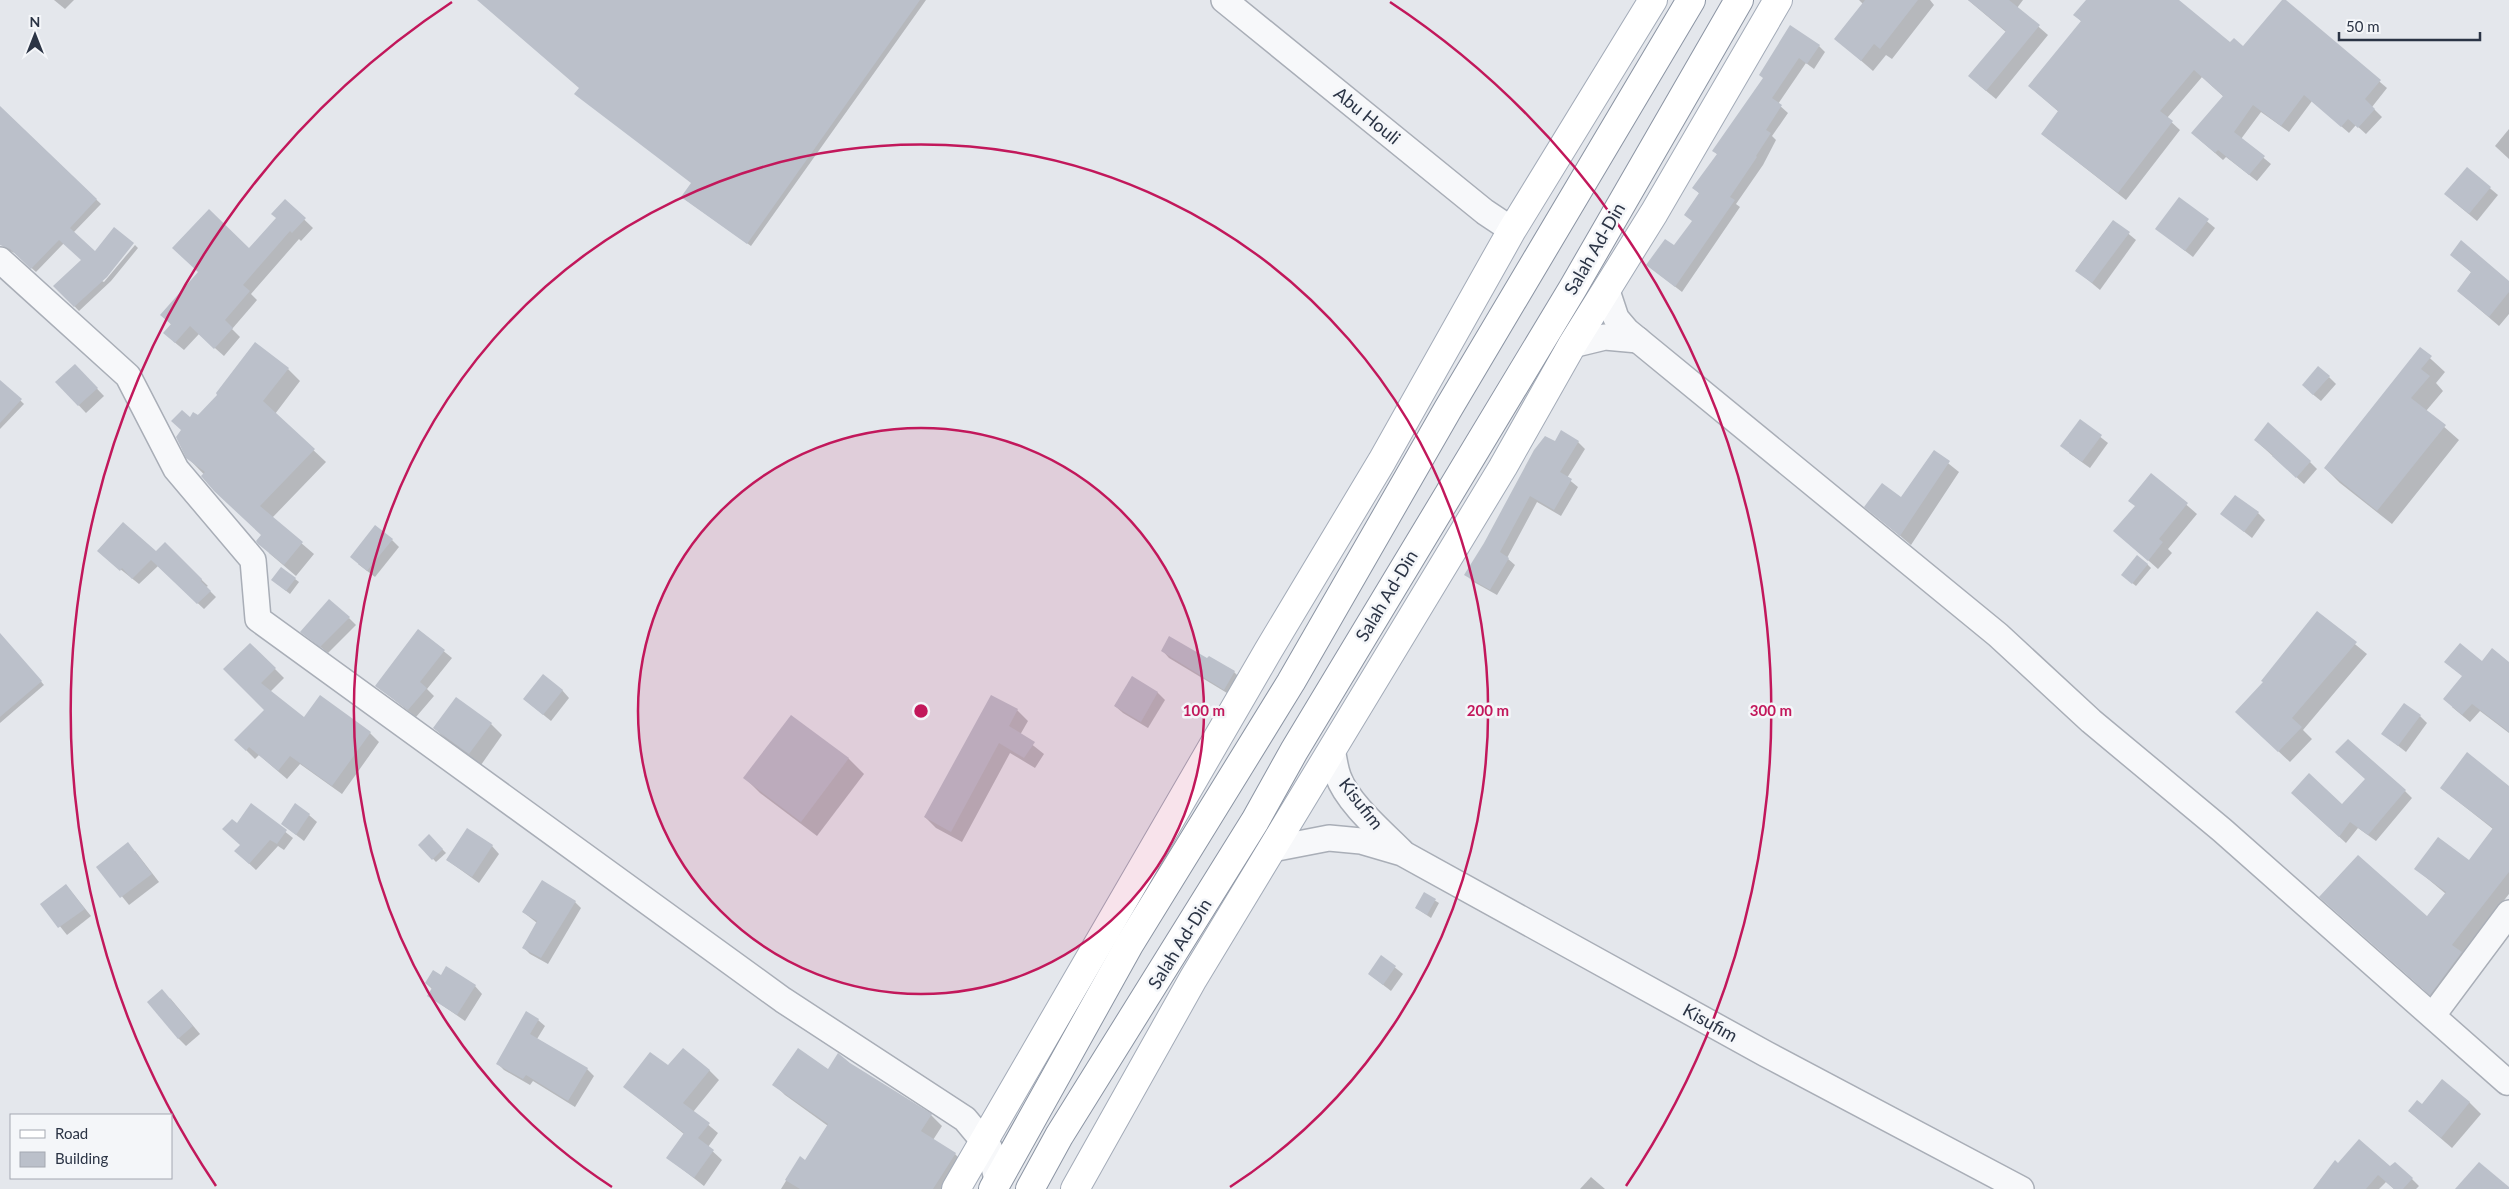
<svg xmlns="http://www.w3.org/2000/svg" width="2509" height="1189" font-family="Lato,sans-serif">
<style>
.shadow{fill:#0003}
.building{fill:#bbc0ca}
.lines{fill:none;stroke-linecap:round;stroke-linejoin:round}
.minor-casing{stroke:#a9aeb7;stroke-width:28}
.major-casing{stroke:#a3abb8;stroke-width:30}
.highway-casing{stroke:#8b94a3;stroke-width:30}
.minor{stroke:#f7f8fa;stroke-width:25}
.major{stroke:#fff;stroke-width:28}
.highway{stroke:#fff;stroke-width:28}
.ring{fill:none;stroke:#c2185b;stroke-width:2.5}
.labels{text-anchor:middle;stroke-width:5;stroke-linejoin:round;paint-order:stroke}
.street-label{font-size:18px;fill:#2b3445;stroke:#f4f6f9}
.centre{fill:#c2185b;stroke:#f4f6f9;stroke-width:2.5}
.ring-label{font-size:15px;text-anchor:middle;font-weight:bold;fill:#c2185b;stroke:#f4f6f9;stroke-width:5;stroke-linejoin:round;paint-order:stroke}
</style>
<rect width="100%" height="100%" fill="#e4e7ec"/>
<g class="shadow">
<path d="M54,0H74L65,9Z"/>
<path d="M479,0H926L751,246L686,200L682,197L692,183Z"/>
<path d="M1859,0H1930L1934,5L1892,59L1886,55L1873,71L1836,39L1863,4Z"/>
<path d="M1968,0H2023L2017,8L2048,35L1996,99L1979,85L2006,32Z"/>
<path d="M2088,0H2177L2230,44L2243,47L2284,0L2387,88L2372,107L2382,117L2366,134L2356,125L2349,133L2312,101L2289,132L2261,112L2241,139L2271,164L2257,181L2226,157L2223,160L2200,140L2224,97L2202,77L2167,118L2180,130L2126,200L2042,134L2059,112L2029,86L2082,22L2075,15Z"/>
<path d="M1819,46L1825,52L1814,69L1806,63L1778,104L1788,113L1772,136L1776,140L1763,165L1736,204L1740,207L1682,292L1647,265L1674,247L1693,222L1700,194L1694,188L1718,155L1714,151L1764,78Z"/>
<path d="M0,108L101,204L73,233L102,281L104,282L135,245L138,248L111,281L79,311L55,286L83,260L64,243L36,272L15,253L7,250L0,243Z"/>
<path d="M2509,129V159L2495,146Z"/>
<path d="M2467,169L2498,195L2477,221L2453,201Z"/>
<path d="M2180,199L2215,228L2193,257L2157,229Z"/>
<path d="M285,201L313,228L301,241L299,239L251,294L257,300L232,329L240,337L224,356L199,334L184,350L173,341L172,325L161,315L249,249L277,218Z"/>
<path d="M2113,221L2136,240L2100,290L2076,270Z"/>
<path d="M2451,254L2509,283V314L2499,326L2458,291L2472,273Z"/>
<path d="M2420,349L2445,372L2436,383L2443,391L2426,411L2459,440L2392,524L2340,483L2325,468Z"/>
<path d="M288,369L300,381L275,414L326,462L272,518L314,554L296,576L269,553L266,538L187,457L190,419Z"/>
<path d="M82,373L104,396L86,413L57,382Z"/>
<path d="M2329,377L2336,384L2321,401L2310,392Z"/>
<path d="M0,381L24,404L0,429Z"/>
<path d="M2080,421L2108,443L2090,468L2069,453Z"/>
<path d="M2255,440L2310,462L2317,469L2304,484Z"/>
<path d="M1578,442L1585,449L1567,478L1578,487L1561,516L1537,502L1507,558L1515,565L1497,595L1472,581L1466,574L1555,443Z"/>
<path d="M1934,452L1959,472L1911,545L1866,507L1901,499Z"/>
<path d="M2151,474L2197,514L2168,549L2172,553L2158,569L2115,531L2136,507Z"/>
<path d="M2258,513L2265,520L2252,538L2222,514Z"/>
<path d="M392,540L399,547L375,577L358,564Z"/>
<path d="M165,544L208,586L206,587L216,597L204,609L158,566L139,584L105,557L157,552Z"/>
<path d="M2147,564L2151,568L2136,586L2126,578Z"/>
<path d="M281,568L299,582L290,594L276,583Z"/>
<path d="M2317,613L2367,654L2303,730L2312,739L2290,762L2248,723L2265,683Z"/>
<path d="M349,618L356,625L328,653L302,632Z"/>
<path d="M419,631L452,658L427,689L434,696L416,717L377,686Z"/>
<path d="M0,634L44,685L0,723Z"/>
<path d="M250,644L284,678L270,692L304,719L370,733L379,742L342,794L300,764L287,779L259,755L255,759L236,740L266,710Z"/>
<path d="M1162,650L1234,672L1241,679L1232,696L1169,658Z"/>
<path d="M2482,663H2509V733L2480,711L2470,722L2452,707Z"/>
<path d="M1132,678L1158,693L1165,700L1148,728L1123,713L1115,706Z"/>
<path d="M562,690L569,698L551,721L524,699Z"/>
<path d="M1017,710L1028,721L1020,735L1044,754L1035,768L1010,753L962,842L936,828L925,817Z"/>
<path d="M791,716L849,759L864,774L817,836L760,793L745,778Z"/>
<path d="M2420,716L2427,723L2406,752L2383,734Z"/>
<path d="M491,724L502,735L481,765L446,739L434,728Z"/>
<path d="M2509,786V894L2462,954L2471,963L2440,1004L2331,906L2428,918L2446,894L2416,869L2469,861L2493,829L2441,788Z"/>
<path d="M2405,791L2412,798L2376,841L2358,828L2346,843L2299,800L2342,806Z"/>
<path d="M251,805L293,838L284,850L278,846L256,870L243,858L237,825Z"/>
<path d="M309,815L317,822L304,841L282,824Z"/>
<path d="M429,836L446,853L436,862L420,845Z"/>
<path d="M492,846L499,854L479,883L447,860Z"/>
<path d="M135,851L159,882L129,905L98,867Z"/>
<path d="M66,885L91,916L67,935L42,904Z"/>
<path d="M1424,894L1439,903L1431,918L1416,908Z"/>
<path d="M575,902L581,908L548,964L530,954L524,948L537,923L523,912Z"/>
<path d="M1382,957L1403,974L1391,991L1369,974Z"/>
<path d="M441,977L475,986L482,994L465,1021L429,996L433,990L426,983Z"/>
<path d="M170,998L200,1034L186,1046L178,1038Z"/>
<path d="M538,1020L545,1026L537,1039L587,1069L594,1076L575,1107L533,1081L530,1085L504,1070L497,1063Z"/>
<path d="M850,1064L931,1115L942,1126L933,1140L955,1154L966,1165L951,1189H781L800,1158L806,1161L828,1126L785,1095L774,1084Z"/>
<path d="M668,1067L709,1070L719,1080L693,1112L718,1133L708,1147L722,1160L704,1186L668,1158L684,1134L625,1087Z"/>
<path d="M2469,1102L2481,1114L2452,1148L2409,1111L2422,1106Z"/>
<path d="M2339,1165L2391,1168L2412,1179L2419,1186L2416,1189H2394L2386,1182L2379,1189H2321Z"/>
<path d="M1591,1177L1605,1189H1580Z"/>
</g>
<g class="building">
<path d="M477,0H920L747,244L681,197L691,183L574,94L579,88Z"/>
<path d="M1865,0H1918L1880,49L1874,44L1861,61L1834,39Z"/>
<path d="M1968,0H2009L2040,25L1986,91L1968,76L2006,31Z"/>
<path d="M2086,0H2179L2230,42L2234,38L2243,46L2282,0H2286L2381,80L2365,99L2375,109L2358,128L2348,119L2341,127L2304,95L2281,126L2253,105L2234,132L2265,156L2249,175L2218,150L2215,153L2191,133L2223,96L2194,70L2160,111L2173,121L2118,193L2041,134L2058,111L2028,86L2081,21L2073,15Z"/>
<path d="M1790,25L1820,45L1807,64L1799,58L1772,98L1782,105L1766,130L1771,133L1756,156L1757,157L1730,197L1735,200L1675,287L1646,265L1665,239L1674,245L1692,221L1684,215L1699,193L1692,188L1717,154L1712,151L1763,78L1759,75Z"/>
<path d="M0,106L97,199L70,228L95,251L114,227L134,243L107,277L74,307L53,286L81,260L59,240L31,269L10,249L0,245Z"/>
<path d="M2467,167L2491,187L2469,214L2444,194Z"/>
<path d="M2179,197L2209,219L2185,251L2155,229Z"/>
<path d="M285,199L306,218L292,233L290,231L243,285L250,291L225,320L233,328L214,349L190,326L175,343L163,333L171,324L160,315L198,272L172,248L209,209L249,248L276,218L271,214Z"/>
<path d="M2113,220L2130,232L2092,283L2075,271Z"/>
<path d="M2461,240L2509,281V292L2489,317L2457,291L2471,272L2450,255Z"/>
<path d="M255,342L289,368L263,401L315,449L260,506L303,542L284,565L258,544L256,541L261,535L214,491L201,476L205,472L186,458L176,437L181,430L171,421L182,410L190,417L193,412L198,415L217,395L216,393Z"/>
<path d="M2420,347L2432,356L2421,369L2430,376L2411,398L2446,425L2377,511L2324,468Z"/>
<path d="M75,364L98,388L78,406L55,382Z"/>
<path d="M2318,366L2330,376L2313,395L2302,385Z"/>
<path d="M0,380L22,399L0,423Z"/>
<path d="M2080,419L2102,435L2082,462L2060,446Z"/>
<path d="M2268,422L2311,461L2296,478L2272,456L2273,455L2254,440Z"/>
<path d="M1561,430L1579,441L1560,472L1572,479L1554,510L1530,496L1500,552L1509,558L1490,590L1464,575L1484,543L1534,450L1545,436L1555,441Z"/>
<path d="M1934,450L1950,461L1900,536L1864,507L1882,483L1901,497Z"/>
<path d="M2151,473L2188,503L2159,539L2163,542L2148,561L2113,531L2135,506L2128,501Z"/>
<path d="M2235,495L2259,512L2244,532L2220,514Z"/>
<path d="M123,522L156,551L165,542L202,579L201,581L211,591L197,604L151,560L132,579L122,568L120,571L97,551Z"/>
<path d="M375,525L393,539L367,571L350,557Z"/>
<path d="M2137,555L2148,564L2132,584L2121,575Z"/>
<path d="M281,567L296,578L286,591L271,580Z"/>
<path d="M329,599L350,617L320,647L300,632Z"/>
<path d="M2317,611L2357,642L2292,718L2302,727L2278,752L2235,712L2263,682L2261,681Z"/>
<path d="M418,629L445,650L420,682L427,688L408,710L375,686Z"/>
<path d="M0,633L42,681L0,717Z"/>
<path d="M1169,636L1207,658L1209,656L1235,671L1224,690L1161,651Z"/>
<path d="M250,643L276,668L261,683L304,717L320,695L371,732L332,786L290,756L278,771L249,747L246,751L234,740L264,710L223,669Z"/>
<path d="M2460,643L2482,661L2492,648L2509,662V732L2472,704L2462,715L2443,699L2462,676L2444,662Z"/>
<path d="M543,674L563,690L543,715L523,699Z"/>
<path d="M1132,676L1158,692L1141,722L1114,706Z"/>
<path d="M991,695L1018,709L1009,726L1035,742L1024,758L999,743L951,832L924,817Z"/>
<path d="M456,697L492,723L469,754L433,728Z"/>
<path d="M2404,703L2421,715L2398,746L2381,734Z"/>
<path d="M791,715L849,758L801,822L743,778Z"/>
<path d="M2348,739L2406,790L2368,835L2350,822L2339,837L2291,793L2309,773L2342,804L2365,779L2335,752Z"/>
<path d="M2467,752L2509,786V872L2452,945L2462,952L2430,995L2319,897L2358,855L2427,916L2446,892L2414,869L2438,837L2469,860L2493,828L2440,788Z"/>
<path d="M251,803L287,830L277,844L270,840L249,864L234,851L240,845L222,829L232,819L237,823Z"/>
<path d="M295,803L310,814L296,835L281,824Z"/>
<path d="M467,828L493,845L472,877L446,860Z"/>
<path d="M429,834L443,849L432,860L418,845Z"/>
<path d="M128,842L152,874L120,898L96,867Z"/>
<path d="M542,880L576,901L541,958L522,948L537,921L522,912Z"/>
<path d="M66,884L85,909L58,928L40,904Z"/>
<path d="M1424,892L1436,899L1427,915L1415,908Z"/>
<path d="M1381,955L1396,966L1383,985L1368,974Z"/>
<path d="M446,966L476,985L457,1015L427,996L432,988L425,983L433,970L441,975Z"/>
<path d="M162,989L193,1026L178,1039L147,1002Z"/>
<path d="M526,1011L539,1019L530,1034L588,1068L568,1101L526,1075L523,1079L496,1064Z"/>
<path d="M683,1048L710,1070L683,1103L710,1123L698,1138L714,1150L694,1178L666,1158L684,1133L623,1087L650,1052L668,1065Z"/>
<path d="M798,1048L828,1069L838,1053L850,1063L932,1114L921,1131L956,1153L933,1189H800L785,1180L800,1156L805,1160L828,1124L772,1085Z"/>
<path d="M2442,1079L2470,1102L2441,1138L2408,1111L2417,1100L2422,1104Z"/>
<path d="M2359,1139L2390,1166L2395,1162L2413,1178L2403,1189H2394L2378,1175L2366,1189H2313L2335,1160L2338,1163Z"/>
<path d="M2479,1162L2509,1187V1189H2455Z"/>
</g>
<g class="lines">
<defs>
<g id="minor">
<path d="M1224,0L1485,212L1512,230"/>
<path d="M0,260L128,376L176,469L253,560L258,619L783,1000L965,1119L990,1149L997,1180"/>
<path d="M1607,291L1616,318L1627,331L1998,635L2091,721L2222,830L2507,1082L2509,1081"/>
<path d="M1572,345L1605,337L1638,340"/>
<path d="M1332,749C1334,758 1335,768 1338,776C1347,802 1381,831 1401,851"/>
<path d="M1272,849L1329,838L1361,841L1402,853L1766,1054L2021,1189"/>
<path d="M2433,1015L2509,913"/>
</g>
<g id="major">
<path d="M956,1189L1268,651L1382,461L1512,230L1653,0"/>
<path d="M1075,1189L1193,979L1503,467L1572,345L1654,213L1778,0"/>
</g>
<g id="highway">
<path d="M993,1189L1129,945L1291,682L1448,409L1691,0"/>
<path d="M1030,1189L1059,1136L1255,821L1294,751L1573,288L1739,0"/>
</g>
</defs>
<use href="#minor" class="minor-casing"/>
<use href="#major" class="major-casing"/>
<use href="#highway" class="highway-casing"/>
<use href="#minor" class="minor"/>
<use href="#major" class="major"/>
<use href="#highway" class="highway"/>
</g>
<circle cx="921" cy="711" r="283" fill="#c2185b" fill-opacity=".12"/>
<g class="ring">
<circle cx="921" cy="711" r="283"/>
<path d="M612 1187A567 567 0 1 1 1230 1187"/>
<path d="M216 1186A850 850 0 0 1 452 2M1390 2A850 850 0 0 1 1626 1186"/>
</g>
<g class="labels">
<g class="street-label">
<text transform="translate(1367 116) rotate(39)" y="6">Abu Houli</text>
<text transform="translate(1595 249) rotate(-60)" y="6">Salah Ad-Din</text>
<text transform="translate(1387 596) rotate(-59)" y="6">Salah Ad-Din</text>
<text transform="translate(1361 804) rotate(52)" y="6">Kisufim</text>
<text transform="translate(1180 944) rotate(-58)" y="6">Salah Ad-Din</text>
<text transform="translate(1710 1023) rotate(29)" y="6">Kisufim</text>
</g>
</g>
<circle cx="921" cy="711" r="8" class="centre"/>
<g class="ring-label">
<text x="1204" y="716">100 m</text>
<text x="1488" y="716">200 m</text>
<text x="1771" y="716">300 m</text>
</g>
<rect x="10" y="1114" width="162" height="65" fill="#f4f6f9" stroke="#a4a8b1"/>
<rect x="20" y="1130" width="25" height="8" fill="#ffffff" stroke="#a4a8b1"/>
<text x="55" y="1139" font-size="15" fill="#2b3445">Road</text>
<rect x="20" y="1152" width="25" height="15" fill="#bbc0ca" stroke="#a4a8b1"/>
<text x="55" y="1164" font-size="15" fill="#2b3445">Building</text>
<g transform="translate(35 35)" stroke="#f4f6f9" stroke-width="4" paint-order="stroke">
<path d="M0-4L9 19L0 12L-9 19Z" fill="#2b3445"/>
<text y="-8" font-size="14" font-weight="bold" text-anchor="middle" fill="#2b3445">N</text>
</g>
<path d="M2339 32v8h141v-8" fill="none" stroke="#2b3445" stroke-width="2.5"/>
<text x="2346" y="32" font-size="15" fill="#2b3445" stroke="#f4f6f9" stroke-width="4" paint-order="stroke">50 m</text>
</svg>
